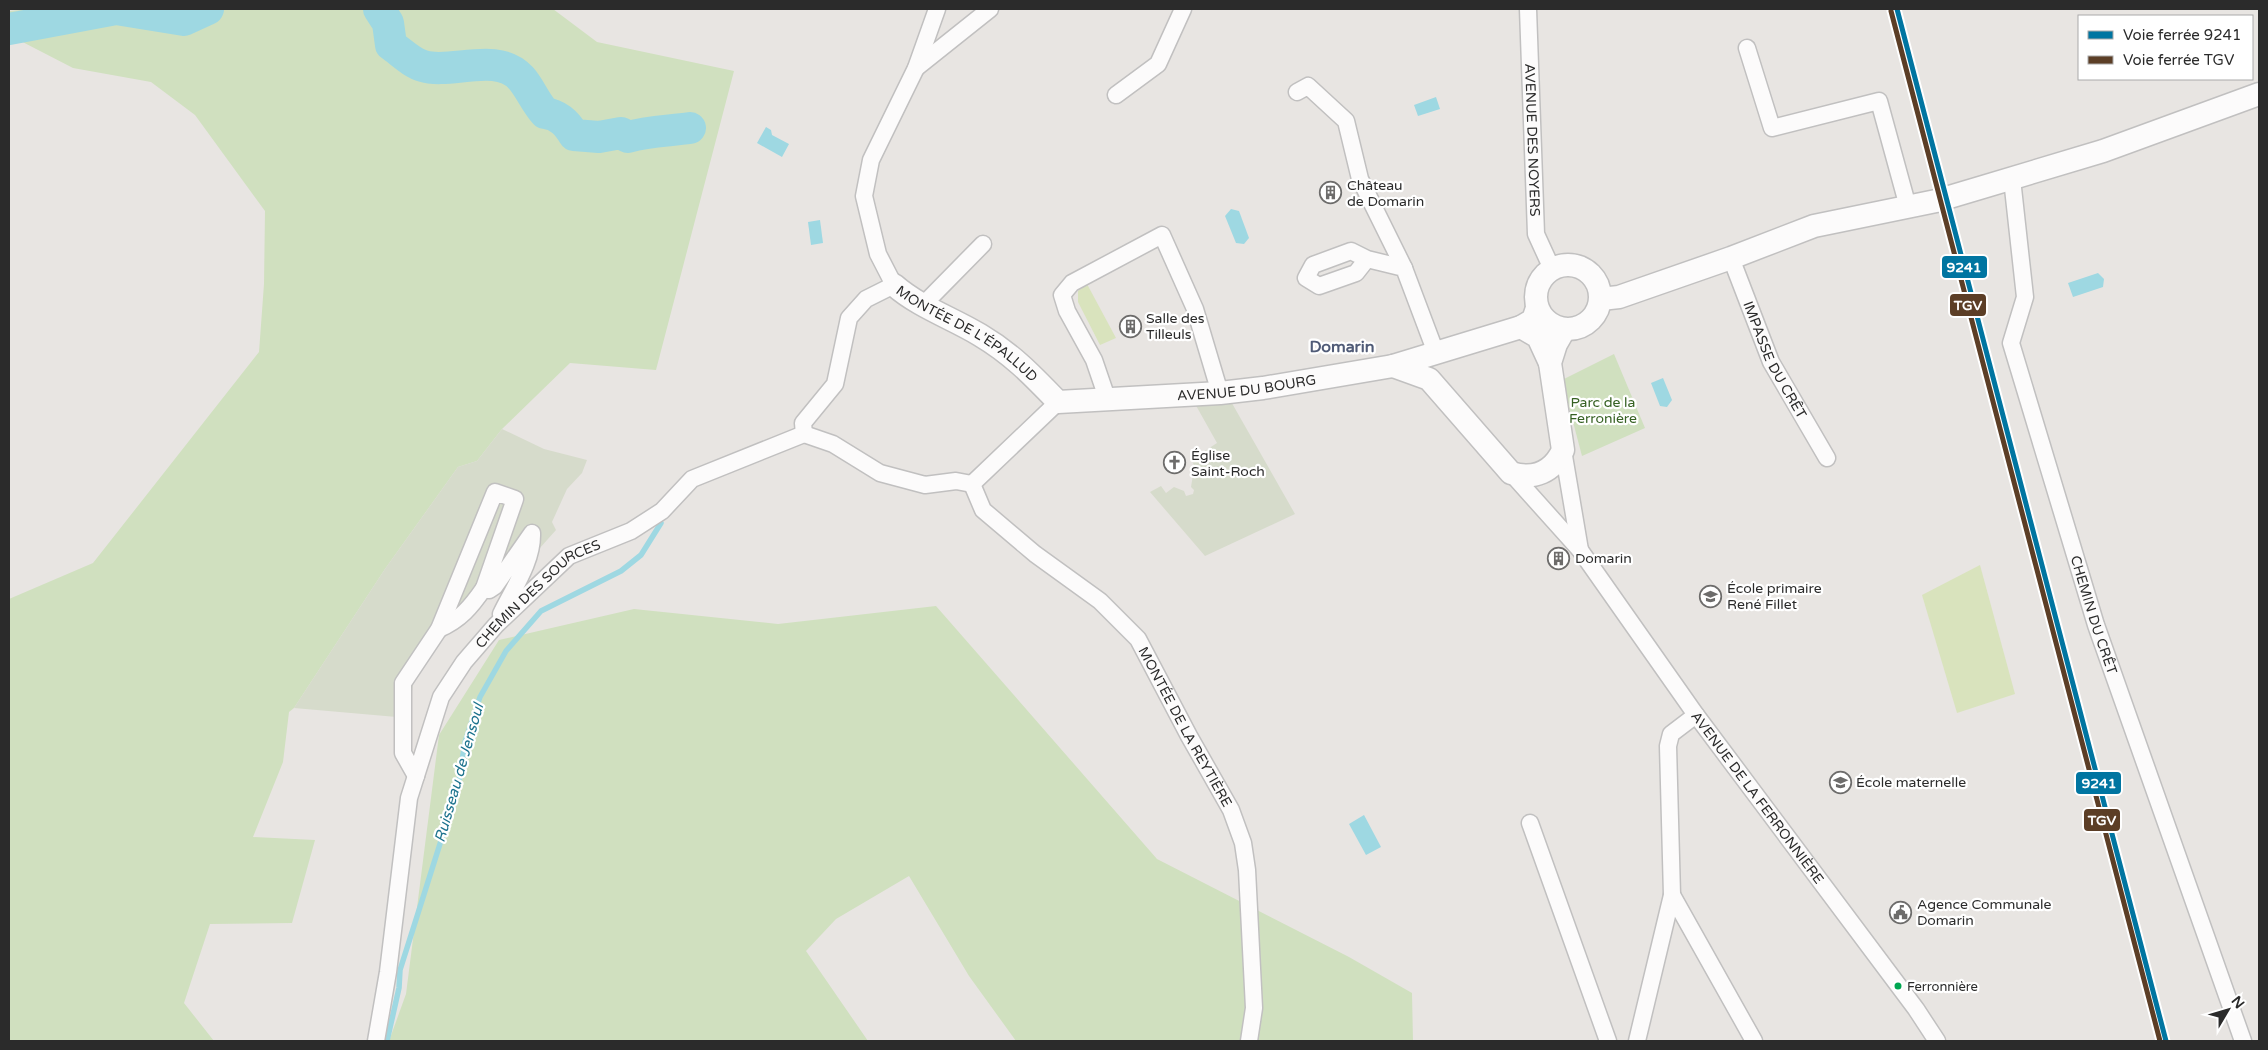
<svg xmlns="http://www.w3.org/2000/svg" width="2268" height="1050" font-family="'Varela Round',sans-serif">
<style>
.green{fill:#d0e0bf}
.cemetery{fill:#d6dbcb}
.pitch{fill:#d9e3bd}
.water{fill:#9ed8e2}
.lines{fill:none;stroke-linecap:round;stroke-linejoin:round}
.stream{stroke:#9ed8e2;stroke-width:5.5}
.river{stroke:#9ed8e2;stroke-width:32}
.street-casing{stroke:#c1c0c0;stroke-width:19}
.secondary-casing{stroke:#c1c0c0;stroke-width:25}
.street{stroke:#fcfbfb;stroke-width:16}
.secondary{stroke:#fcfbfb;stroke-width:22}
.rail-1-casing{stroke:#fff;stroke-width:9}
.rail-2-casing{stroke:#fff;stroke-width:9}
.rail-1{stroke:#0075a1;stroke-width:5}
.rail-2{stroke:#5c3e26;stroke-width:5}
.bus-dot{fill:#00a651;stroke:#fff;stroke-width:2}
.labels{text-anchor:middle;stroke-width:4.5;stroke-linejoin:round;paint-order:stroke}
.bus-label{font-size:13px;fill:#2b2b2b;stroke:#fff;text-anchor:start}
.street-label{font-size:14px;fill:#2b2b2b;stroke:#fff}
.poi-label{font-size:14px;fill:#2b2b2b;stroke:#fff;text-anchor:start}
.park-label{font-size:14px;fill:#366123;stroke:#fff}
.water-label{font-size:15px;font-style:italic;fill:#1d738e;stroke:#fff}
.quarter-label{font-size:16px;font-weight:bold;fill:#505b77;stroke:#fff}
.line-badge{stroke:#fff;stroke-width:2}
.badge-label{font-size:14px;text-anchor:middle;font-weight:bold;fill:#fff}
</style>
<rect width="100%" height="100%" fill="#e8e5e2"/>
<g class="green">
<path d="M33,9H553L597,42L734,71L656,370L570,363L502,429L477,461L458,467L385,569L294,708L289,712L283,762L253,837L315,840L292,923L210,924L184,1003L214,1041H9V599L93,563L259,352L264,284L265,211L195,115L151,82L73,68L9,35V11Z"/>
<path d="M1614,354L1645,428L1582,456L1562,380Z"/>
<path d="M936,606L1157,859L1349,957L1412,993L1413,1041H1016L969,976L909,876L836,919L806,951L868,1041H389L406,994L439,735L499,640L634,609L778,624Z"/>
</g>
<g class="cemetery">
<path d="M1229,398L1295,514L1205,556L1150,492L1161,486L1166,493L1174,487L1184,491L1186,496L1193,494L1194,490L1191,487L1193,475L1198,471L1191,460L1217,443L1194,402Z"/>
<path d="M502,429L544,449L587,460L582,473L567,489L552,522L556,530L531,558L440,640L414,677L408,718L294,708L385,569L458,467L477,461Z"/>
</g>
<g class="pitch">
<path d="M1087,284L1116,338L1100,345L1078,302V291Z"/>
<path d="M1980,565L2015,694L1957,713L1922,595Z"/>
</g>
<g class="water">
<path d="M1436,97L1440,109L1418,116L1414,105Z"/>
<path d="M766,127L771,130L772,135L789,144L782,157L757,143Z"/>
<path d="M1231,209L1239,211L1249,238L1244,244L1236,243L1225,216Z"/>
<path d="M820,220L823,243L811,245L808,222Z"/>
<path d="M2098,273L2104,279L2103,287L2073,297L2068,283Z"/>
<path d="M1663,378L1672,400L1667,407L1660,406L1651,383Z"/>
<path d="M1364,815L1381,847L1366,855L1349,824Z"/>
</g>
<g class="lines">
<path class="stream" d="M387,1041L399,988L400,970L458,787L465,742L480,697L506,651L541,611L621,571L641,555L661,523"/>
<g class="river">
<path d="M379,9L388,23L391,45C401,52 412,63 423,66C450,75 497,51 521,78C530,88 535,102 545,113C559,115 567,123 574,135L599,137L621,133L628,137C648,131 669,131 690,128"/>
<path d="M9,29L116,9L184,20L208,9"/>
</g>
<defs>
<g id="street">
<path id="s1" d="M1528,9L1536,234L1552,269"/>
<path d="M1747,48L1772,128L1879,101L1908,207"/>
<path d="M916,68L990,9"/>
<path d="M1297,92L1308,86L1346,121L1360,179L1404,268"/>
<path d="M1116,95L1158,64L1183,9"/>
<path id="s2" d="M2012,179L2025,297L2011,343L2096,625L2243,1041"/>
<path id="s3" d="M1731,258L1771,362L1827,458"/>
<path d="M1367,259L1351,251L1313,265L1306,278L1319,286L1356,273L1367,259L1404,268L1436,353"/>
<path d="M923,305L983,244"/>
<path d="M1107,398L1094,360L1067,311L1062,295L1072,283L1162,235L1195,309L1220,393"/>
<path d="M804,434L803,423L835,384L849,318L866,299L894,285L878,254L864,196L871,160L916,68L937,9"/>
<path d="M1563,450L1580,550"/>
<path id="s4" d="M1511,473L1580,550L1696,715L1916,1009L1937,1041"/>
<path id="s5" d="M972,484L983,510L1035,554L1100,601L1138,639L1189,736L1231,810L1243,843L1247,870L1254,1008L1249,1041"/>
<path d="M972,484L1058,402"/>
<path d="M439,629C460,620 471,607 484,588"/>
<path d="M416,776L403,753V683L439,629L495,492L515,499L484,588L489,590L495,586L532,533C533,561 513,589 501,614"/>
<path d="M1530,823L1608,1041"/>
<path d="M1672,895L1754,1041"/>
<path id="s6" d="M376,1041L388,972L409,798L441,697L464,662L496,625L569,556L631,531L662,511L692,479L804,434L833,444L880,473L925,485L956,481L972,484"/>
<path d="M1637,1041L1672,895L1668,746L1671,734L1696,715"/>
</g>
<g id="secondary">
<circle cx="1568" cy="297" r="32"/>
<path id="s7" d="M894,285C919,307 952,318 980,335C1012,354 1032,375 1058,402L1220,393L1263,388L1393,366L1521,327L1533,320L1537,308"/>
<path d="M1601,299L1619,297L1731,258L1814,226L1936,201L1983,187L2103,151L2259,94"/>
<path d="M1521,327L1538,337L1550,363"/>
<path d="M1393,366L1429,379L1511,473C1534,480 1553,472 1563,450L1550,363L1556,344L1564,330"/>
</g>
</defs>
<use href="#street" class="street-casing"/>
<use href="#secondary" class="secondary-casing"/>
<use href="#street" class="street"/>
<use href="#secondary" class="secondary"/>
<defs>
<path id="rail-1" d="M1897,9L2166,1041"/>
<path id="rail-2" d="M1891,11L2160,1041"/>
</defs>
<use href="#rail-1" class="rail-1-casing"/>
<use href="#rail-2" class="rail-2-casing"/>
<use href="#rail-1" class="rail-1"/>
<use href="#rail-2" class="rail-2"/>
</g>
<defs>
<symbol id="building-ring" viewBox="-11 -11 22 22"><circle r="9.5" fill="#fff" stroke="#6d6c6b" stroke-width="1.5"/><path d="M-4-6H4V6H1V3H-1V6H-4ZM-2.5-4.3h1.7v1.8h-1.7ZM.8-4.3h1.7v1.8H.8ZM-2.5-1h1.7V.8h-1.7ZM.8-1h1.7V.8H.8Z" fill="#6d6c6b"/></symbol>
<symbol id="church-ring" viewBox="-11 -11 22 22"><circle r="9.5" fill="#fff" stroke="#6d6c6b" stroke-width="1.5"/><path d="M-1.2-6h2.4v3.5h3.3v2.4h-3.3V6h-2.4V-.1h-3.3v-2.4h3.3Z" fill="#6d6c6b"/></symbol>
<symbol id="school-ring" viewBox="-11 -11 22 22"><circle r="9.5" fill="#fff" stroke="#6d6c6b" stroke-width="1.5"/><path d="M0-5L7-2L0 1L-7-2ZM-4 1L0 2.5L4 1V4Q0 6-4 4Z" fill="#6d6c6b"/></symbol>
<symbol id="civic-ring" viewBox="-11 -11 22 22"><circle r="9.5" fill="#fff" stroke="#6d6c6b" stroke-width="1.5"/><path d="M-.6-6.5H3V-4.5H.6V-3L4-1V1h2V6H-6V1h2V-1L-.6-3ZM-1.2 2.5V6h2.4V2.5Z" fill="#6d6c6b"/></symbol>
</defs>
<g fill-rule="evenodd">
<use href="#building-ring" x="1318" y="180" width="25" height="25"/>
<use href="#building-ring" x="1118" y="314" width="25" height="25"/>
<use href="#church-ring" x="1162" y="450" width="25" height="25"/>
<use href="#building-ring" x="1546" y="546" width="25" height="25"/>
<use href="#school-ring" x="1698" y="584" width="25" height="25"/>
<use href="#school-ring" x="1828" y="770" width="25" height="25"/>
<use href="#civic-ring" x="1888" y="900" width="25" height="25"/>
</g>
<circle class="bus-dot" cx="1898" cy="986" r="4.5"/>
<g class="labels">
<g class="bus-label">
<text x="1907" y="991">Ferronnière</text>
</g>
<g class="street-label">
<text dy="5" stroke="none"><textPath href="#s1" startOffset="131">AVENUE DES NOYERS</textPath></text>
<text dy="5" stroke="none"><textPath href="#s7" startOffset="88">MONTÉE DE L'ÉPALLUD</textPath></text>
<text dy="5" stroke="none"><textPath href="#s3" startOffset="111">IMPASSE DU CRÊT</textPath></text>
<text dy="5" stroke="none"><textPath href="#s7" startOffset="392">AVENUE DU BOURG</textPath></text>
<text dy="5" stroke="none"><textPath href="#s6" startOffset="495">CHEMIN DES SOURCES</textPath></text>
<text dy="5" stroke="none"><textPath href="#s2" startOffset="451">CHEMIN DU CRÊT</textPath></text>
<text dy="5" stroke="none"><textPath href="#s5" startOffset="330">MONTÉE DE LA REYTIÈRE</textPath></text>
<text dy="5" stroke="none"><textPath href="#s4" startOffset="408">AVENUE DE LA FERRONNIÈRE</textPath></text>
</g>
<g class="poi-label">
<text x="1347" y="190">Château<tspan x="1347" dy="16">de Domarin</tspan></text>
<text x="1146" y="323">Salle des<tspan x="1146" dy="16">Tilleuls</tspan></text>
<text x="1191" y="460">Église<tspan x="1191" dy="16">Saint-Roch</tspan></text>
<text x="1575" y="563">Domarin</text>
<text x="1727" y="593">École primaire<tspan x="1727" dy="16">René Fillet</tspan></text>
<text x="1856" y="787">École maternelle</text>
<text x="1917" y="909">Agence Communale<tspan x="1917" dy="16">Domarin</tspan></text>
</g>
<g class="park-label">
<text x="1603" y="407">Parc de la<tspan x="1603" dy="16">Ferronière</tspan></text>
</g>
<g class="water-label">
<text transform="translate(459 773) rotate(-74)" y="5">Ruisseau de Jensoul</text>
</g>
<g class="quarter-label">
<text x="1342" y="352">Domarin</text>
</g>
</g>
<g class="line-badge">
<rect x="1941" y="255" width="47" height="24" rx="5" fill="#0075a1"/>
<rect x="1949" y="293" width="38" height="24" rx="5" fill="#5c3e26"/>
<rect x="2075" y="771" width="47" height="24" rx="5" fill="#0075a1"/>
<rect x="2083" y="808" width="38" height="24" rx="5" fill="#5c3e26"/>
</g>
<g class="badge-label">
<text x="1964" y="272">9241</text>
<text x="1968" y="310">TGV</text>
<text x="2099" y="788">9241</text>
<text x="2102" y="825">TGV</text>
</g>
<rect width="2268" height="1050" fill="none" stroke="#2b2b2b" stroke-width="20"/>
<rect x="2078" y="15" width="175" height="65" fill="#ffffff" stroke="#aaaaaa"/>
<rect x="2088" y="31" width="25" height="8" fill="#0075a1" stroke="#aaaaaa"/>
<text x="2123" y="40" font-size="15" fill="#2b2b2b">Voie ferrée 9241</text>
<rect x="2088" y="56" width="25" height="8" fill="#5c3e26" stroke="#aaaaaa"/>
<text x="2123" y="65" font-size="15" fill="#2b2b2b">Voie ferrée TGV</text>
<g transform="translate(2228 1010) rotate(52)" stroke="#ffffff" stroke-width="4" paint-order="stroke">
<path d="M0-4L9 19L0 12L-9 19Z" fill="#2b2b2b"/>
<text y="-8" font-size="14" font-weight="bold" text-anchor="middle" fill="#2b2b2b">N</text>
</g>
</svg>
